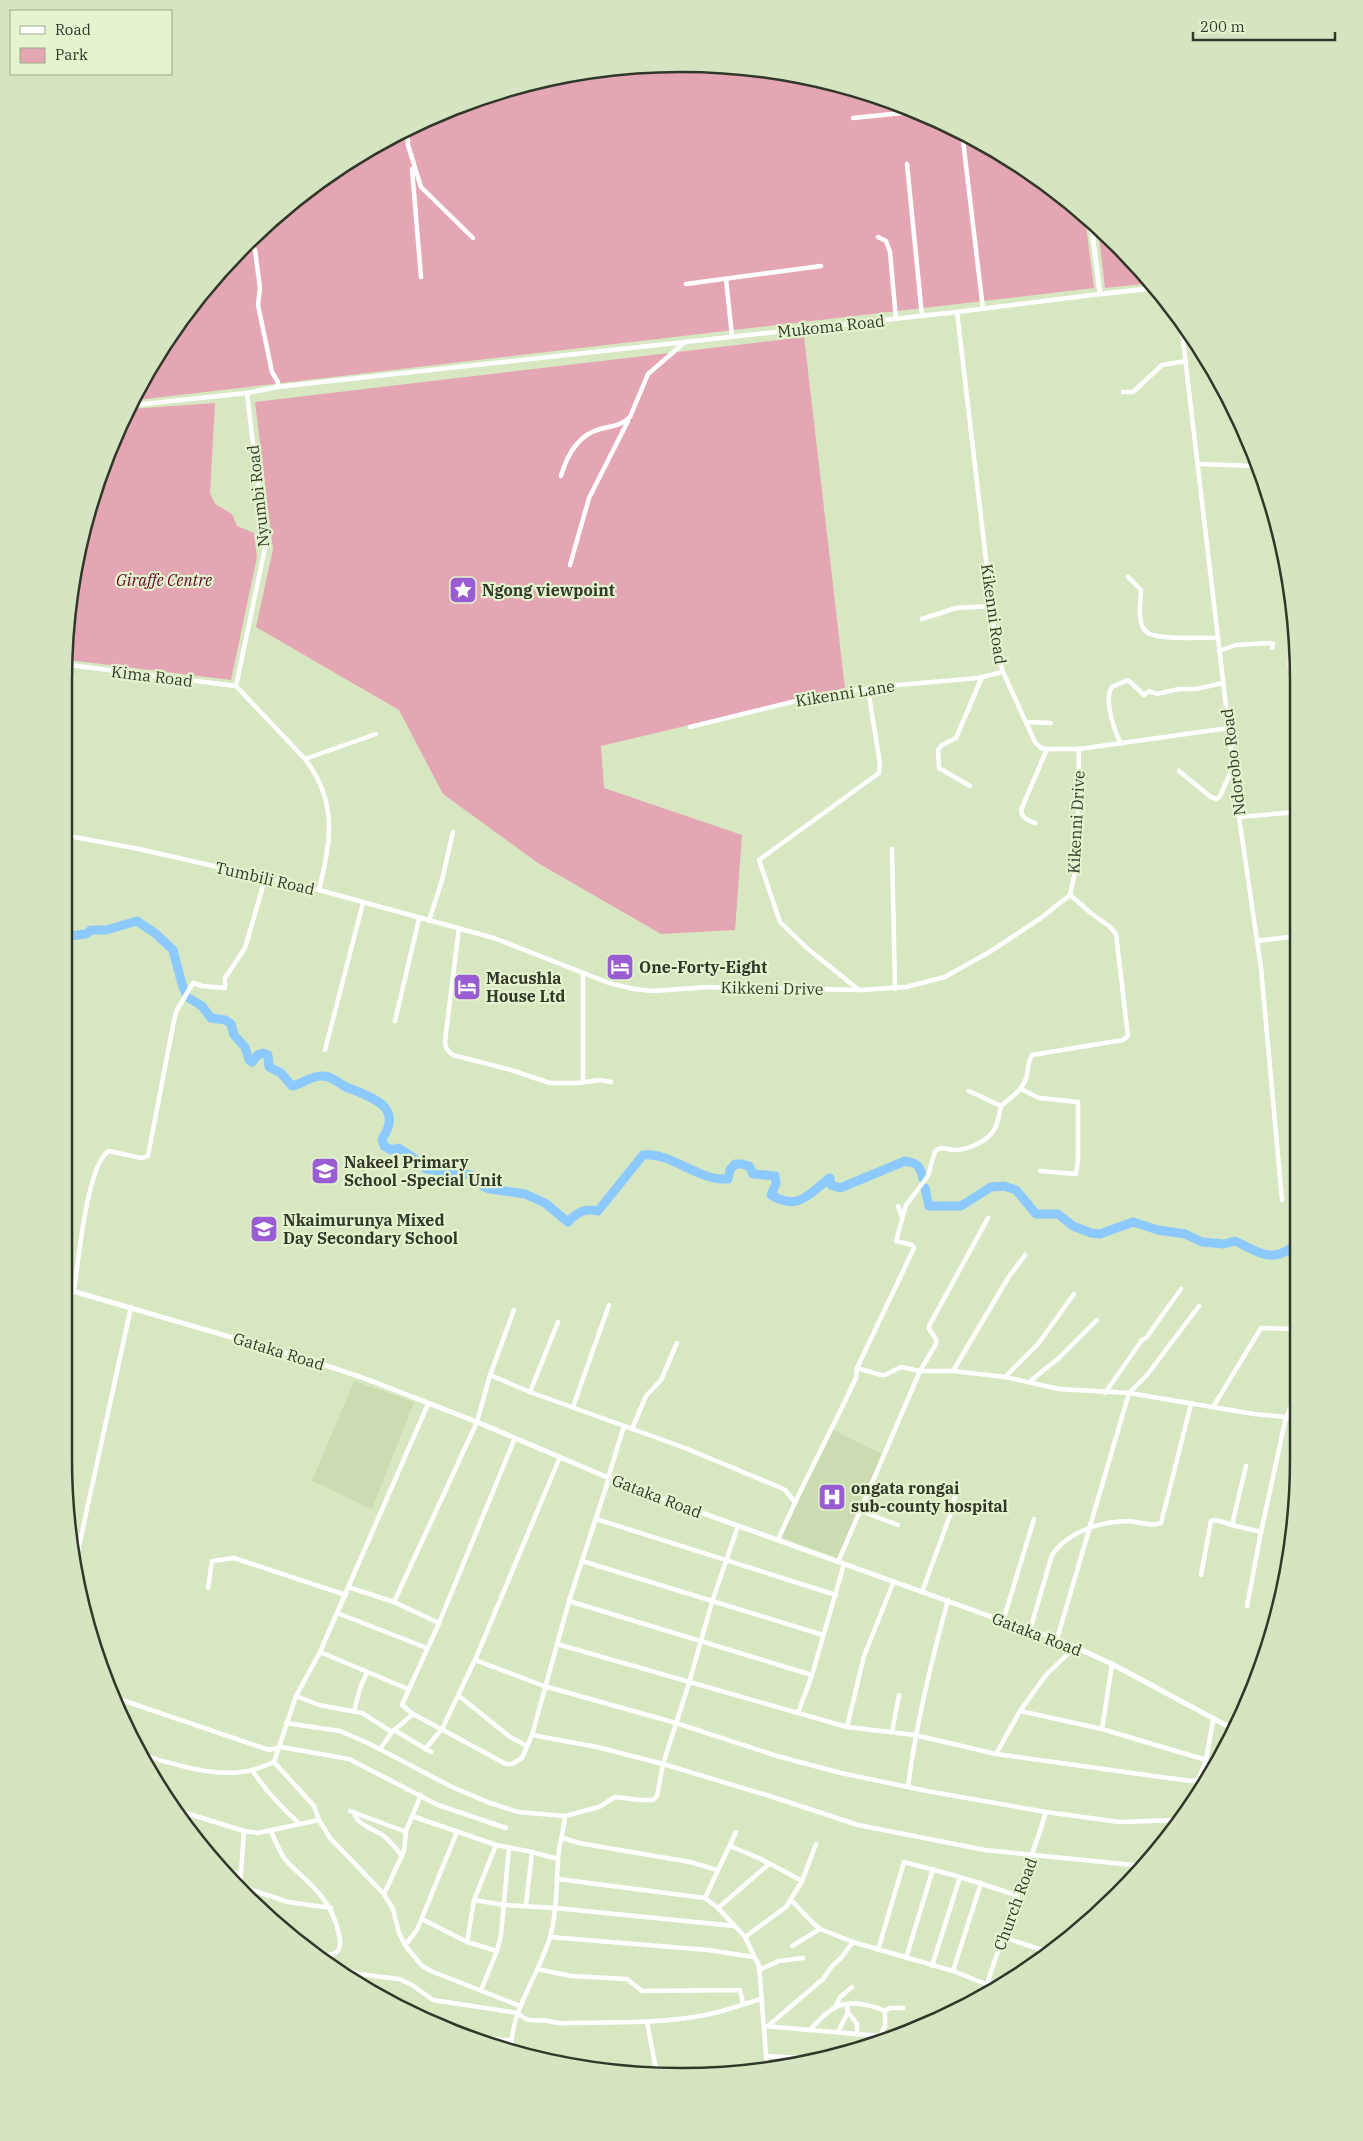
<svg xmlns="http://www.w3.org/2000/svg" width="1363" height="2141" font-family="'IBM Plex Serif',serif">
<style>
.built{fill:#cadcb0}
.green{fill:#e5a6b3}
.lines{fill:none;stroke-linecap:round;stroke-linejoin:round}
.river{stroke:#8cc9fe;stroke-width:9}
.minor{stroke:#fff;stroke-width:4.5}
.tertiary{stroke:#fff;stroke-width:5}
.labels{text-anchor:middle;stroke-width:4.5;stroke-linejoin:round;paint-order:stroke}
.street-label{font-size:16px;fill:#323829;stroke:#e4f4ce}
.park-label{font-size:16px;font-style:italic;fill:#66052b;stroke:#e4f4ce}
.poi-label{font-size:16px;font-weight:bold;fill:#323829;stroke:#e4f4ce;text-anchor:start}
.rim{fill:none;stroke:#323829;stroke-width:2.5}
</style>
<rect width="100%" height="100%" fill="#d7e7c1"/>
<g class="built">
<path d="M354,1381L414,1402L372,1509L312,1481Z"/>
<path d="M833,1430L882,1454L838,1558L780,1537L796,1501Z"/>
</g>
<g class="green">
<path d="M722,65L842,85L955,128L1058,192L1085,217L1094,288L137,400L192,305L274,217L373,146L483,96L601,69Z"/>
<path d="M1098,229L1146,274L1152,283L1105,288Z"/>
<path d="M804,337L845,688L601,746L604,788L742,835L735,930L661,934L538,863L443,794L399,710L256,627L273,549L255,402Z"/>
<path d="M215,403L210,493L215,504L232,514L237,526L254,533L257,557L231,680L69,660V601L111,445L131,409Z"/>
</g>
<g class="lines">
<g class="river">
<path d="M69,936L86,934L91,930H106L137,921L156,934L173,950L182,984L187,997L202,1006L211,1018L225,1020L231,1024L234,1035L245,1047L249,1060L252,1062L258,1055L263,1053L268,1055L269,1067L281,1073L292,1086C302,1084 311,1076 321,1076C331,1075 338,1083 346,1087C370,1097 405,1106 382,1139L384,1146L391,1150L398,1148C406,1152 420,1162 426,1169L471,1175L478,1179L484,1187L490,1189L525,1194L545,1203L568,1222C577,1212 585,1208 598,1211L643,1155C672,1152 697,1181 728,1179L730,1170L735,1164H742L749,1166L753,1174L775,1176L776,1184L771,1195C800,1212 809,1193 830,1178L831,1185L840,1188L905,1161C918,1163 920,1166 923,1179"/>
<path d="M925,1188L929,1206H961L991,1187L1004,1186L1016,1190L1036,1214H1058L1073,1226L1091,1233L1100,1234L1133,1222L1158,1230L1185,1234L1202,1242L1224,1244L1235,1241C1257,1251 1272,1265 1295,1245"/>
</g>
<g class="minor">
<path d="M853,118L912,112"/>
<path d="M407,131L408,145L421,187L473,238"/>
<path d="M962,132L983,309"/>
<path d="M907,164L922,316"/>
<path d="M412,169L421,277"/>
<path d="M878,237L886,241L890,252L896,319"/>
<path d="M726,279L732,336"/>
<path d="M686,284L821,266"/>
<path d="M957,312L996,645L1003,672L1035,742L1041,748L1047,749H1079L1229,728"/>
<path d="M1181,323L1239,817L1261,968L1282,1200"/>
<path d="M277,387L957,312L1100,294"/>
<path d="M1123,392H1133L1162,365L1186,361"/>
<path d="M134,405L247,393L277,387L278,382L272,372L258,305L260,288L255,250L253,248H246"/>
<path d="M1198,464L1259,466"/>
<path d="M561,476C567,455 578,435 600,429C611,426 621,426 630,417L648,374L685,342"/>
<path d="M570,565L589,498L628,421"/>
<path d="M1128,577L1141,590C1141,601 1138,611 1141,622C1142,627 1145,632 1150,634C1165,640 1200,637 1217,638"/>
<path d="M922,619L956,608L991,606"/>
<path d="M1219,651L1236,645L1270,643L1273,644L1272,648"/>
<path d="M69,665L236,686"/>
<path d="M1298,682C1289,672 1285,658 1298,650"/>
<path d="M236,686L265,548L247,393"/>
<path d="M236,686L305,759C338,802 331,841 319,890"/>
<path d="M1026,722L1051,723"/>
<path d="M690,727L820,695L886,686L978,678L1003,672"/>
<path d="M1121,744C1115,732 1103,699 1112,687L1128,680L1144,695L1149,691L1157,694L1179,689H1196L1223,683"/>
<path d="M305,759L376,734"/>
<path d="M1179,771L1211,797L1217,799L1220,796L1233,767"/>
<path d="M970,786L939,768L938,750L942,745L956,738L982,677"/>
<path d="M1239,817L1297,812"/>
<path d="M1035,823C1028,820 1022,819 1021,810L1047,749"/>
<path d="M69,836L139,849L319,890L494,938L609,983L634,989L653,991L710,987L860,990L906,987L945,977L991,951L1041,918L1070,895"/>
<path d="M892,849L895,989"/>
<path d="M1070,895L1077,863L1079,749"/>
<path d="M429,921L442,880L453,832"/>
<path d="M459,928L445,1041C445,1049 448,1051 453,1055L511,1070L550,1083H579L600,1080L611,1082"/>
<path d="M1257,941L1297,936"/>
<path d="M583,973V1082"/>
<path d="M859,990L808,949L780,922L759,860L879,773L880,764L868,689"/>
<path d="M395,1021L419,919"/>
<path d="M325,1050L363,903"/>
<path d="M1021,1089L1039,1098L1078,1102V1159L1076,1174L1040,1171"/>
<path d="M969,1091L1001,1106C1012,1097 1024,1089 1027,1075C1028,1068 1028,1062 1032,1055L1123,1040L1128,1036L1116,934L1109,926L1092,914L1070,895"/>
<path d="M898,1206L902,1217"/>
<path d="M74,1291C78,1264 87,1163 109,1151L141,1158L148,1156L174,1020L177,1010L193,983L202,986L225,988V978L245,948L265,879"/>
<path d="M857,1368L881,1375H885L901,1367L920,1371H953L1005,1377L1059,1389L1129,1393L1254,1414L1295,1418"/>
<path d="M953,1371L1008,1278L1025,1255"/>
<path d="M490,1375L530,1392L685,1448L779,1487L785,1490L794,1501"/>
<path d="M1005,1377L1038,1344L1074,1294"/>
<path d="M1030,1381L1059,1358L1097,1320"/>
<path d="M530,1392L558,1322"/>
<path d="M1105,1393L1142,1340L1146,1338L1181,1289"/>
<path d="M573,1407L609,1305"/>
<path d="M1213,1407L1261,1328L1295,1329"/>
<path d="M632,1429L646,1396L661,1380L677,1343"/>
<path d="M515,1438L439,1623L402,1705L413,1714L506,1764H512L522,1758L532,1735L569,1601L609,1478"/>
<path d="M1246,1466L1232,1525L1261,1532"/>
<path d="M608,1478L624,1426"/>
<path d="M861,1511L898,1525"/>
<path d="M596,1519L836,1595"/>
<path d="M778,1540C802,1484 831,1432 856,1378L857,1368L914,1248L912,1245L896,1241L906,1205L928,1176L935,1151L941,1148C957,1151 960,1151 975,1145C995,1136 997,1127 1001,1106"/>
<path d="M1285,1549L1294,1498"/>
<path d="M74,1561L77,1555L131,1307"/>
<path d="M582,1561L823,1635"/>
<path d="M838,1562L920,1371L936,1344V1339L929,1329V1326L988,1218"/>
<path d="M1201,1575L1211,1521L1216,1520L1232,1525"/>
<path d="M348,1587L394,1602L439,1623"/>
<path d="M208,1588L212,1561L234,1558L346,1595"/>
<path d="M922,1592L952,1510L955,1495"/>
<path d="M569,1601L812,1675"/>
<path d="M394,1602L477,1422L490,1375L514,1310"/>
<path d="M1247,1606L1261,1532L1286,1417L1295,1398"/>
<path d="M337,1613L427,1648"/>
<path d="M1003,1621L1034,1519"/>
<path d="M1030,1630L1052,1555C1068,1531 1102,1521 1130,1521C1139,1522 1152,1527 1161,1523L1191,1404"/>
<path d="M1057,1639L1129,1393L1147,1375L1199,1306"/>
<path d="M557,1644L847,1727L915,1735L996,1754L1161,1777L1192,1781L1199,1779L1206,1760L1213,1720"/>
<path d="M320,1652L408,1689"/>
<path d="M475,1660L544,1686L676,1723L777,1756L841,1773L927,1791L1046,1812L1120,1822L1181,1820"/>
<path d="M296,1696L319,1705L362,1713L392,1732"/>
<path d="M459,1696L510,1737L527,1746"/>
<path d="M116,1698L269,1750L281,1747L349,1759L438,1805L506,1828"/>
<path d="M354,1711L361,1685L367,1673"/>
<path d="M1020,1711L1102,1729L1206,1760"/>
<path d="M798,1713L812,1675L844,1564"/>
<path d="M286,1723L340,1731L370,1744L452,1787L490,1803L518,1812L565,1816L599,1807L615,1797L640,1800H653L657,1796L663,1764L689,1683L712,1602L738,1526"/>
<path d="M847,1727L864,1656L894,1581"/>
<path d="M1102,1729L1112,1664"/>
<path d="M394,1730L431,1752"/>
<path d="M892,1732L899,1695"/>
<path d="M532,1735L597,1747L663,1764L773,1797L858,1825L985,1850L1143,1866"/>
<path d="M380,1749L392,1732L413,1714"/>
<path d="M425,1749L442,1729L475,1660L560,1457"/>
<path d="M996,1754L1020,1711L1046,1675L1076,1646"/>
<path d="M145,1756C178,1765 219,1779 252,1770C260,1768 267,1765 274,1762L296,1696L320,1652L428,1404"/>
<path d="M274,1762L314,1806L319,1820L330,1838L384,1894L393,1909L399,1933L405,1945L421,1965L431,1971L520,2006"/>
<path d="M252,1770C265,1790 282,1808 300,1824"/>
<path d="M908,1787C916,1723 931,1662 948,1600"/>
<path d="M1196,1793V1781"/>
<path d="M173,1809L244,1831L258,1833L319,1820"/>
<path d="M350,1811L406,1832"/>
<path d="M354,1812C356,1826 376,1829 385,1837C392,1843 397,1850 402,1856"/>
<path d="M412,1816L496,1845L532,1852L558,1859"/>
<path d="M244,1831L240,1886L288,1902L331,1908"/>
<path d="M271,1831C275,1840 279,1851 285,1859C290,1866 298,1872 304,1878C324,1896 336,1914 340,1940C342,1956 328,1956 316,1956"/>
<path d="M563,1838L579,1843L690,1862L717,1870"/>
<path d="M730,1846L761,1859L802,1881"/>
<path d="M223,1870L240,1874"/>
<path d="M558,1879L705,1898L718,1908L745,1937L759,1966L767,2066"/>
<path d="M384,1894L404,1851L406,1831L421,1795"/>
<path d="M705,1898L736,1832"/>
<path d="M474,1900L504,1905L555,1908L735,1926"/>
<path d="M791,1900L812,1922L820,1929L830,1933L853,1942L953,1971L996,1988"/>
<path d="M526,1905L532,1852"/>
<path d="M718,1908L769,1864"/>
<path d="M422,1919L467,1942L497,1951"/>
<path d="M550,1937L708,1950L754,1957"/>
<path d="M745,1937L786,1907L802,1881L816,1844"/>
<path d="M1003,1937L1051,1953"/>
<path d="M467,1942L474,1900L496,1845"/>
<path d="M405,1945L417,1930L457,1832"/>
<path d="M792,1946L820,1929"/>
<path d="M304,1948L316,1956"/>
<path d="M878,1950L904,1862L960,1877"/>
<path d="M330,1957L334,1964L341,1968L359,1974L399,1979L412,1985L433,2000L518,2013C530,2025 535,2018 549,2021C557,2023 558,2024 566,2023C612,2022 659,2024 705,2015C724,2012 743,2004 761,1999"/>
<path d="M906,1958L933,1869"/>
<path d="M932,1966L960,1877L1016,1895"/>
<path d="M537,1969L571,1976L627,1979L642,1991L740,1990L743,2004"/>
<path d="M759,1970L779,1961L803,1958"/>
<path d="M953,1971L981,1883"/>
<path d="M481,1990L497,1951L501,1935L509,1847"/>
<path d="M984,1995C1002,1933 1027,1874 1046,1812"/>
<path d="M835,2007L840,1997L852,1987"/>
<path d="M848,2012L857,2024V2035"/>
<path d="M647,2022L657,2075"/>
<path d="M764,2026L880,2036L883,2042"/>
<path d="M768,2026L823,1979L832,1966L841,1958L853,1942"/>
<path d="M810,2030C817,2022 830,2008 841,2005C854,2001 875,2006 885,2011L890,2008H903"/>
<path d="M838,2032L848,2012L847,2004"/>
<path d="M460,2035L511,2041"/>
<path d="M880,2036L885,2026V2011"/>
<path d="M867,2048L868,2035"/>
<path d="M511,2052C510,2010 539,1976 550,1937C557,1913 556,1886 558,1861C558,1846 564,1831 565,1816"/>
<path d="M766,2056L823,2059"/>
</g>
<g class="tertiary">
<path d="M1091,223L1100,294L1156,288"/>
<path d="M69,1290L316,1362L369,1380L477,1422L609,1478L680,1505L1003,1621L1057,1639L1112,1664L1233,1729"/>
</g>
</g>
<defs>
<symbol id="sight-square" viewBox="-11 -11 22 22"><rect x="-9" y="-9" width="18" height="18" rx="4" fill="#9a5cd2" stroke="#e4f4ce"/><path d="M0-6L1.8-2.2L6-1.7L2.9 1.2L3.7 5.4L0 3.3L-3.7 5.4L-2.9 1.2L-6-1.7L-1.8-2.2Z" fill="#fff"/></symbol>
<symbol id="hotel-square" viewBox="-11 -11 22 22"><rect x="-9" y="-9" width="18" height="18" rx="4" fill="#9a5cd2" stroke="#e4f4ce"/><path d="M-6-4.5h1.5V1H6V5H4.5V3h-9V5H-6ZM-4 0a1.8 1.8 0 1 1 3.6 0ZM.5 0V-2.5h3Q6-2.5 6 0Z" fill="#fff"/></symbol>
<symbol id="school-square" viewBox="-11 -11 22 22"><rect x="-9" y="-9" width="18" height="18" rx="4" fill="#9a5cd2" stroke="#e4f4ce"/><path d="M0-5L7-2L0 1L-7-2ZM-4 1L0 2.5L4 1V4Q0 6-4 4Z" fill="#fff"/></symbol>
<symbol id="hospital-square" viewBox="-11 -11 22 22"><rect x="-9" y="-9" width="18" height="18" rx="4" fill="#9a5cd2" stroke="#e4f4ce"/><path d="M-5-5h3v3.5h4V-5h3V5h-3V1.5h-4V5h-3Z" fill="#fff"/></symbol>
</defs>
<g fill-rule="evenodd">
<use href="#sight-square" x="447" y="574" width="32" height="32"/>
<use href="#hotel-square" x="604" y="951" width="32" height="32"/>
<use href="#hotel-square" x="451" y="971" width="32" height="32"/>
<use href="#school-square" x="309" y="1155" width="32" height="32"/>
<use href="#school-square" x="248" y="1213" width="32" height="32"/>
<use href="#hospital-square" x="816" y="1481" width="32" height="32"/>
</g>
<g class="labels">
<g class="street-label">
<text transform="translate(831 326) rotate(-6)" y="6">Mukoma Road</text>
<text transform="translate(258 496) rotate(-96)" y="6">Nyumbi Road</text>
<text transform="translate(994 614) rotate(82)" y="6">Kikenni Road</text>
<text transform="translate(152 676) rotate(7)" y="6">Kima Road</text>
<text transform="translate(845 693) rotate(-9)" y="6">Kikenni Lane</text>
<text transform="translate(1233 762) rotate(-97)" y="6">Ndorobo Road</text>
<text transform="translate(1076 822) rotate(-87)" y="6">Kikenni Drive</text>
<text transform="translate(265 878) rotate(13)" y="6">Tumbili Road</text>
<text transform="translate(772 988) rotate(1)" y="6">Kikkeni Drive</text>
<text transform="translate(279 1351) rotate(17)" y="6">Gataka Road</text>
<text transform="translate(657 1496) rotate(21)" y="6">Gataka Road</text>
<text transform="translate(1037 1634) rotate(21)" y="6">Gataka Road</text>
<text transform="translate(1015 1904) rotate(-70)" y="6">Church Road</text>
</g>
<g class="park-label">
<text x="164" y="586">Giraffe Centre</text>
</g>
<g class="poi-label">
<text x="482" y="596">Ngong viewpoint</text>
<text x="639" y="973">One-Forty-Eight</text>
<text x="486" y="984">Macushla<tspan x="486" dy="18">House Ltd</tspan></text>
<text x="344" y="1168">Nakeel Primary<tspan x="344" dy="18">School -Special Unit</tspan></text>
<text x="283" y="1226">Nkaimurunya Mixed<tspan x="283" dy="18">Day Secondary School</tspan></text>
<text x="851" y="1494">ongata rongai<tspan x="851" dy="18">sub-county hospital</tspan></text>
</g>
</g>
<path d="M0 0H1363V2141H0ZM681 72H681A609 609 0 0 1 1290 681V1459A609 609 0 0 1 681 2068H681A609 609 0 0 1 72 1459V681A609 609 0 0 1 681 72Z" fill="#d6e5c1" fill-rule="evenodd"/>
<path class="rim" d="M681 72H681A609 609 0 0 1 1290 681V1459A609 609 0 0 1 681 2068H681A609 609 0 0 1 72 1459V681A609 609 0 0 1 681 72Z"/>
<rect x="10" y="10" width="162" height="65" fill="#e4f4ce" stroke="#9da98c"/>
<rect x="20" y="26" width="25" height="8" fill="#ffffff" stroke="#9da98c"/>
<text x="55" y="35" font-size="15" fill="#323829">Road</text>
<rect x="20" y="48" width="25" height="15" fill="#e5a6b3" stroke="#9da98c"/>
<text x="55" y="60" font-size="15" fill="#323829">Park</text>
<path d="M1193 32v8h142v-8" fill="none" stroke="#323829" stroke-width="2.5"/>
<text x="1200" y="32" font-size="15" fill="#323829" stroke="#e4f4ce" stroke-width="4" paint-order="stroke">200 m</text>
</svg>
